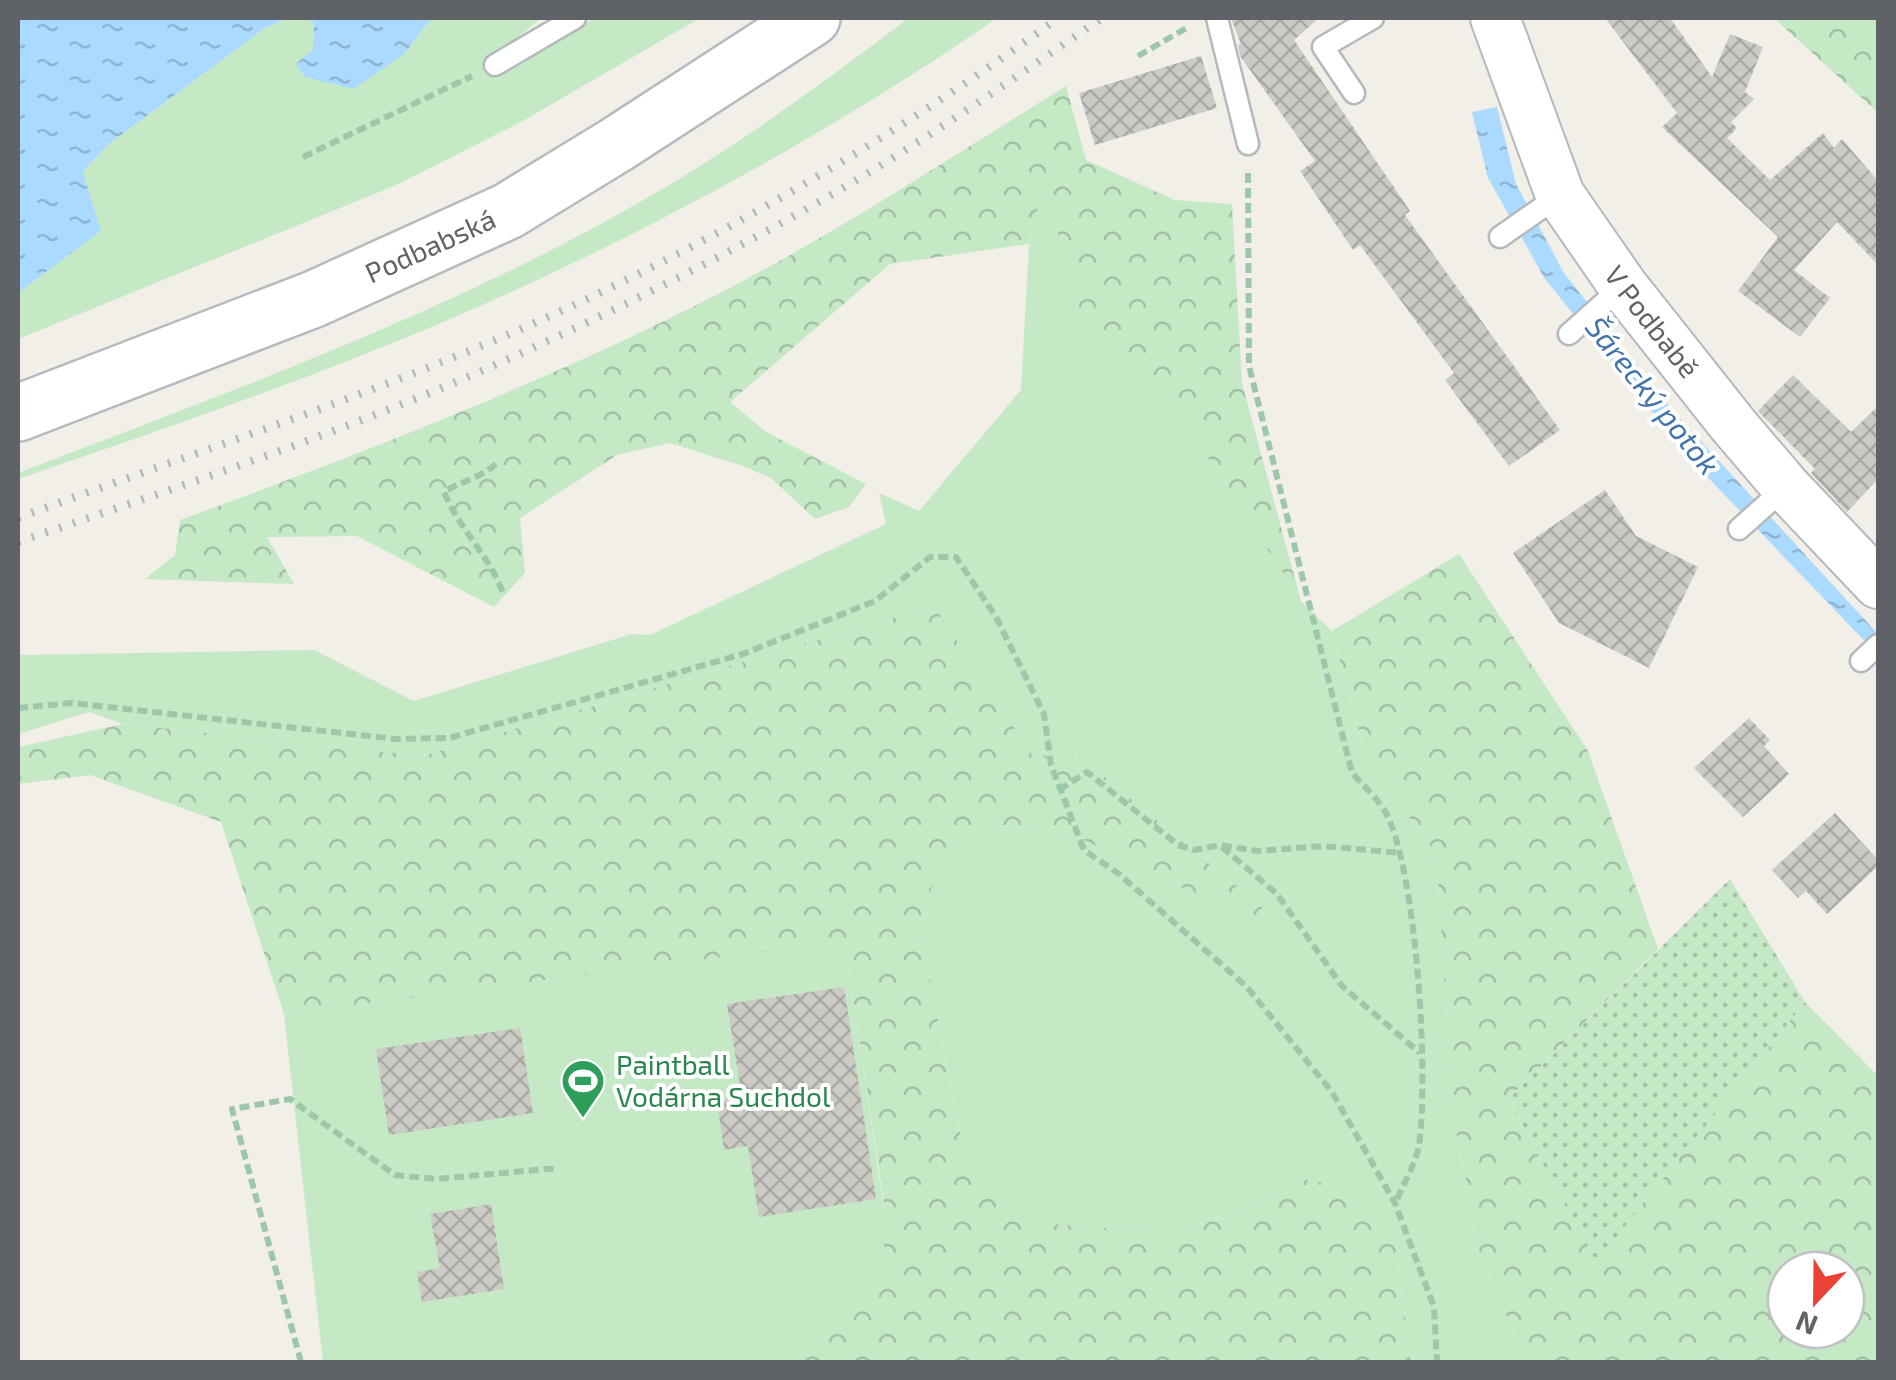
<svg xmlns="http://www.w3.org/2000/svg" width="1896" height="1380" font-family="'Exo 2',sans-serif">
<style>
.grass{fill:#c5e8c5}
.forest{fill:url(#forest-crowns);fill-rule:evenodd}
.garden{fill:url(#garden-dots)}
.water{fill:url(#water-ripples)}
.building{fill:url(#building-cross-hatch)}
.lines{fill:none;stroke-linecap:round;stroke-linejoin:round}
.service-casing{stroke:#b5b8bc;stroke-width:25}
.tertiary-casing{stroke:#b5b8bc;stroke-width:52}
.secondary-casing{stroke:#b6babf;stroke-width:60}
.path{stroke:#9cc7a9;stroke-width:6;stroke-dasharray:10 5;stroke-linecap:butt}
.service{stroke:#fff;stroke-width:20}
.tertiary{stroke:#fff;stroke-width:48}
.secondary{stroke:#fff;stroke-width:55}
.rail{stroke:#b6b7b8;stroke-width:8;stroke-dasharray:2.5 12;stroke-linecap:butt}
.labels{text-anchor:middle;stroke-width:8;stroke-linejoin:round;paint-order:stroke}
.street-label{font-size:28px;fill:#5f6368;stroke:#fff}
.leisure-label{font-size:28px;fill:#27864d;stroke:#fff;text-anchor:start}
.water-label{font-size:30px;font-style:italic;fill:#4174aa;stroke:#fff}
</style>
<defs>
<pattern id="forest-crowns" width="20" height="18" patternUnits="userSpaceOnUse" patternTransform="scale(2.5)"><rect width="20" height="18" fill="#c5e8c5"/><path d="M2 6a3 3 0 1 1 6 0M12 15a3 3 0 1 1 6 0" fill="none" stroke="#a3c0a4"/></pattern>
<pattern id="garden-dots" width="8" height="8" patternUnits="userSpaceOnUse" patternTransform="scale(2.5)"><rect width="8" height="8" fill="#c5e8c5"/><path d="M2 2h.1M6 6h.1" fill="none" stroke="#a3c0a4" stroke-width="1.8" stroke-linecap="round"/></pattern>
<pattern id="water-ripples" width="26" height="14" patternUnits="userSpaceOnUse" patternTransform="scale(2.5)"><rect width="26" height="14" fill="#aadaff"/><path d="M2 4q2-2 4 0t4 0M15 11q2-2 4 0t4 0" fill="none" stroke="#8eb4d2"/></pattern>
<pattern id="building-cross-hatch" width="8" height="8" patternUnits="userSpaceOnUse" patternTransform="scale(2.5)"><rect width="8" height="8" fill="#cccac5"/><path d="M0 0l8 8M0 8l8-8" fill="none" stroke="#a9a8a4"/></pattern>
</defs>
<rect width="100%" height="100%" fill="#f1efe8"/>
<g class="grass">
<path d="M289,18H304L314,22L313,49L404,54L432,18H541L492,59L499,70L558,41L594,18H700L521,122L394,186L18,339V293L101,231L83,172L109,144L265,28Z"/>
<path d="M909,18H997C835,130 660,226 480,306C330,372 173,426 18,479V473C231,391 449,313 647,198C739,145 824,82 909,18Z"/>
<path d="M1044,181L1088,341L1171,399L1301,601L1332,631L1367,761L1436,853L1454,1122L1471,1204L1475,1241L1526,1362H1411L1395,1243L1301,1179L1237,1214L1165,1233L1041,1223L966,1162L922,939L931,889L953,850L994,825L1076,836L1268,928L1262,907L1073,751L1034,759L934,606L423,756L123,724L89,712L18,734V655L314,650L414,701L632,634L650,635L886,524L879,493L919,511L1021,390L1029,244Z"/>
<path d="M845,940L886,1224L884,1269L793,1362H323L284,1014Z"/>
</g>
<g class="forest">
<path d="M1774,18H1878V113Z"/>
<path d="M1066,86L1086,160L1175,200L1232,204L1242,383L1301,601L1171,400L1088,342L1044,183L1029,244L890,264L730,402L766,432L866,484L849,507L815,519L771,478L743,466L670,443L617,455L520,518L525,573L494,607L357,536L267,537L294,584L145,579L175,555L180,520C355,456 526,390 693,307C823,242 943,162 1066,86Z"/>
<path d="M1459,554L1588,751L1658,949L1508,1099L1596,1261L1805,1002L1878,1076V1362H1526L1475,1241L1471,1204L1454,1122L1436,853L1367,761L1332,631ZM1786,1270H1846V1330H1786Z"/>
<path d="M934,606L1034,758L1072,750L1262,907L1268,929L1076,836L994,825L953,850L931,889L922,939L966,1162L1041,1223L1165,1233L1237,1214L1301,1179L1351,1188L1395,1243L1411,1362H793L884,1269V1204L845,941L284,1014L221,822L90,775L18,784V747L123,724L423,756Z"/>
</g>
<path class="garden" d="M1730,879L1805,1002L1596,1262L1508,1099Z"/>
<g class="water">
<path d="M18,18H289L265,28L109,144L83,172L101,231L18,293Z"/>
<path d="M304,18H432L404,54L354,89L305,77L296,64L313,49L314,23Z"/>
<path d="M1497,107L1516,184L1564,273L1674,412L1878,634V655L1694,463L1545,279L1488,178L1472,112Z"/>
</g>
<g class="building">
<path d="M1231,18H1319L1294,40L1410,211L1405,215L1560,430L1509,466L1445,380L1454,373L1360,245L1353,250L1300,171L1315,161L1240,56L1238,45L1241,44Z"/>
<path d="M1605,18H1670L1712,77L1730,34L1763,47L1745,92L1754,99L1731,122L1737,128L1727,138L1770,180L1823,133L1834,148L1842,139L1878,181V265L1837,222L1794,270L1830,298L1800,337L1738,291L1778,237L1662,127L1677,113Z"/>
<path d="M1201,56L1217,108L1095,145L1079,93Z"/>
<path d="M1793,375L1851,432L1878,406V479L1847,512L1811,473L1815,469L1758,411Z"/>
<path d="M1605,490L1636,536L1698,567L1649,668L1559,623L1513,553Z"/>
<path d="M1749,718L1770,740L1764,746L1789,774L1743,817L1694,768Z"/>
<path d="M1835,813L1878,860V866L1827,914L1806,891L1798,898L1772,870Z"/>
<path d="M844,987L876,1199L759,1217L748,1146L724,1150L717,1101L742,1097L727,1004Z"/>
<path d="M520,1028L533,1113L389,1135L376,1049Z"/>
<path d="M491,1204L504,1289L422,1302L417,1272L440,1268L430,1214Z"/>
</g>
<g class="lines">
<defs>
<g id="service">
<path d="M1217,18L1248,144"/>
<path d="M495,65L575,18"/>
<path d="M1354,93L1323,47L1373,18"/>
<path d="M1500,237L1560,195"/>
<path d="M1569,334L1623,286"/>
<path d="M1739,529L1786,487"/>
<path d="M1861,661L1878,645"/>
</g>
<g id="tertiary">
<path id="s1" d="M1495,18L1560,195L1623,286L1734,426L1786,487L1878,584"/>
</g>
<g id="secondary">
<path id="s2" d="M18,413L314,299L508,211L616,145L812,18"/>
</g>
</defs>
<use href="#service" class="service-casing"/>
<use href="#tertiary" class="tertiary-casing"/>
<use href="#secondary" class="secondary-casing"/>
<g class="path">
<path d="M1138,56L1190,26"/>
<path d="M303,157L472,76"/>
<path d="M1248,173L1249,366L1352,773C1363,785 1378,799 1386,813C1417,872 1429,1077 1419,1145C1416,1164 1403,1184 1396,1202"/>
<path d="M496,464C480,478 462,481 444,492C459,529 489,555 503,593"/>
<path d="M18,708L72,703L396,739L449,738L743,654L875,601L930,557H956L996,617L1044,714L1051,765L1084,850L1119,874L1246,986L1332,1092L1395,1203L1434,1307L1437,1362"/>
<path d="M1059,790L1087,772L1178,845L1194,850L1220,845L1258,851L1323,846L1401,853"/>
<path d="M1222,847L1277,894L1342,986L1420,1053"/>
<path d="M301,1362L232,1109L290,1099L395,1175L436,1179L558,1168"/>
</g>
<use href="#service" class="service"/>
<use href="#tertiary" class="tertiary"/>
<use href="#secondary" class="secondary"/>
<g class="rail">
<path d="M18,518C176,459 337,407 493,341C687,259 889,142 1058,18"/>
<path d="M18,542C181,486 348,431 506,360C621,308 735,251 843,188C932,136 1017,76 1102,18"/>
</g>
</g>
<defs>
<symbol id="stadium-pin" viewBox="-11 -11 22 30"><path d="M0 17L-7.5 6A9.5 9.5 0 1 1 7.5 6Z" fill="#2e9e5b" stroke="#fff"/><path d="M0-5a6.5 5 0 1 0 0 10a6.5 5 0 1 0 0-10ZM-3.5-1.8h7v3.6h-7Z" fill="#fff"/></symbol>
</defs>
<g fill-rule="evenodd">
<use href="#stadium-pin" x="558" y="1056" width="50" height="68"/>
</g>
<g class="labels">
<g class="street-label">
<text dy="10" stroke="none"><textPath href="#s2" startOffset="445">Podbabská</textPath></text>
<text dy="10" stroke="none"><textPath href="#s1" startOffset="345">V Podbabě</textPath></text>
</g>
<g class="leisure-label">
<text x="616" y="1075">Paintball<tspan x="616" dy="32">Vodárna Suchdol</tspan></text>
</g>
<g class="water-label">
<text transform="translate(1652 396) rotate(51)" y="10">Šárecký potok</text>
</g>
</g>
<rect width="1896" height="1380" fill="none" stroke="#5f6368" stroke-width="40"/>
<g transform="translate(1816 1300) rotate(202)"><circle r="48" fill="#ffffff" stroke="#bfc1c3" stroke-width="2.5"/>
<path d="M0-8L18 38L0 25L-18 38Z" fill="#ea4335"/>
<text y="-15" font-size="28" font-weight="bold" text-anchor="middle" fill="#5f6368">N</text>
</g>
</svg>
